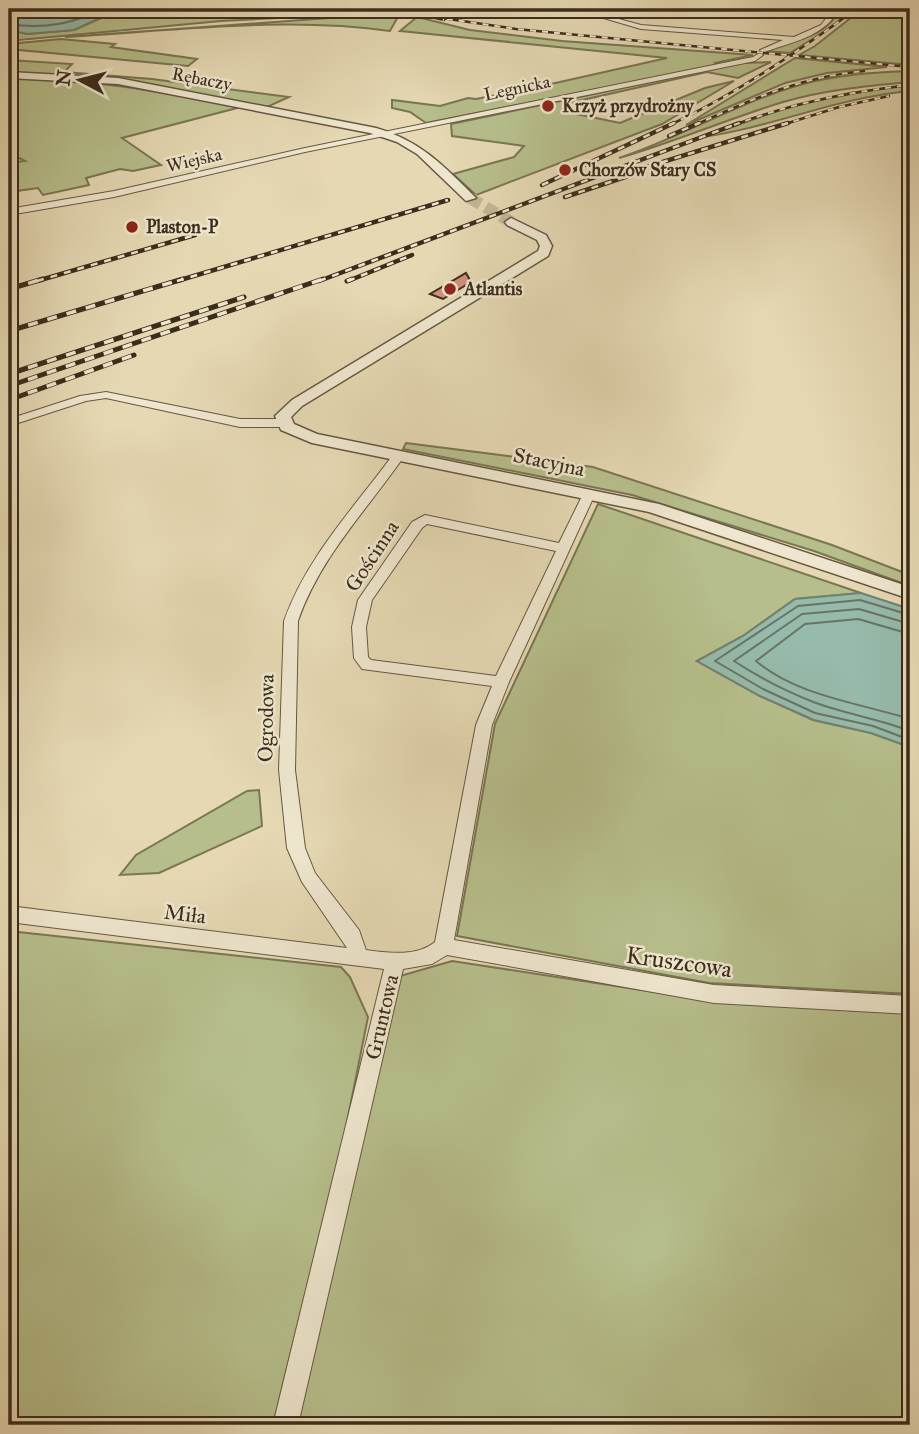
<svg xmlns="http://www.w3.org/2000/svg" width="919" height="1434" font-family="'IM FELL Great Primer',serif">
<style>
.green{fill:#b6be8b;stroke:#797653;stroke-width:2}
.water{fill:#96baab;stroke:#728271;stroke-width:2}
.lines{fill:none;stroke-linecap:round;stroke-linejoin:round}
.shore{stroke:#697463;stroke-width:2}
.building{fill:#d2907e;stroke:#3c2d1b;stroke-width:2}
.tertiary-tunnel{stroke:#c3b695;stroke-width:12;stroke-dasharray:12 6;stroke-linecap:butt}
.minor-casing{stroke:#665841;stroke-width:2}
.tertiary-casing{stroke:#665841;stroke-width:3}
.minor{fill:#eee6ce;fill-rule:evenodd}
.tertiary{fill:#eee6ce;fill-rule:evenodd}
.rail-far2-casing{stroke:#3c2d1b;stroke-width:2.5}
.rail-far1-casing{stroke:#3c2d1b;stroke-width:4.5}
.rail-casing{stroke:#3c2d1b;stroke-width:5}
.rail-far2{stroke:#eee6ce;stroke-width:2;stroke-dasharray:6;stroke-linecap:butt}
.rail-far1{stroke:#eee6ce;stroke-width:2.5;stroke-dasharray:7;stroke-linecap:butt}
.rail{stroke:#eee6ce;stroke-width:3.5;stroke-dasharray:10;stroke-linecap:butt}
.poi-dot{fill:#8f2418;stroke:#eee6ce;stroke-width:2.5}
.labels{text-anchor:middle;stroke-width:5;stroke-linejoin:round;paint-order:stroke}
.far-street-label{font-size:18px;fill:#3c2d1b;stroke:#eee6ce}
.far-poi-label{font-size:18px;font-weight:bold;fill:#3c2d1b;stroke:#eee6ce;text-anchor:start}
.street-label{font-size:21px;fill:#3c2d1b;stroke:#eee6ce}
.near-street-label{font-size:24px;fill:#3c2d1b;stroke:#eee6ce}
</style>
<rect width="100%" height="100%" fill="#e5d8b3"/>
<filter id="stains"><feTurbulence type="fractalNoise" baseFrequency=".00286" numOctaves="4"/><feColorMatrix values="0 0 0 0 .2 0 0 0 0 .09 0 0 0 0 .02 0 0 0 .5 -.17"/></filter>
<radialGradient id="worn" r=".72"><stop offset=".6" stop-color="#630" stop-opacity="0"/><stop offset="1" stop-color="#630" stop-opacity=".3"/></radialGradient>
<g class="green">
<path d="M95,9H307L358,14L221,21L9,41V30L27,34L74,30L113,13Z"/>
<path d="M839,9H853L835,25L790,53L766,51C791,40 828,38 839,9Z"/>
<path d="M862,9H910V65L799,55L815,46Z"/>
<path d="M385,14L399,15L390,31C283,16 172,31 65,37Z"/>
<path d="M417,17L470,30L562,41L753,55L715,63L718,65L426,123L410,112L392,108V100L440,106L468,98L476,99L521,90L520,87L542,86L667,58L400,31Z"/>
<path d="M61,39L115,44L111,47L197,59L188,66L9,49V44Z"/>
<path d="M795,58L887,67L827,73L785,83L686,125Z"/>
<path d="M9,60L72,64L64,72L152,79L289,97L267,107L137,82L9,73Z"/>
<path d="M771,62L738,78L707,72L569,103L562,111L620,123L705,88L734,81L662,124L476,195L453,174L514,157L524,146L452,136L451,124L742,63Z"/>
<path d="M910,71V82C867,86 824,90 783,102C727,119 675,142 619,158C679,138 734,105 793,87C831,75 871,72 910,71Z"/>
<path d="M9,77C88,79 164,92 241,107L122,138L161,165L133,171L120,169L86,178L89,185L43,195L38,188L9,192V163L25,161L9,153Z"/>
<path d="M910,85V91C839,97 773,127 703,137L795,105L849,93Z"/>
<path d="M406,443L593,467L832,545L910,575V586L814,551L632,495L403,449Z"/>
<path d="M598,504L861,593L795,599L743,636L697,661L760,696L813,720L871,733L910,747V791H907L910,835V994L709,983L457,936L495,724Z"/>
<path d="M259,790L262,826L159,873L120,875L136,855L247,791Z"/>
<path d="M9,931L341,967L350,977L368,1017L344,1137L273,1425H9Z"/>
<path d="M452,961L674,995L910,1011V1425H293L400,976Z"/>
</g>
<g class="water">
<path d="M9,9H95L115,11L74,30L27,34L9,30Z"/>
<path d="M861,593L910,609V747L871,733L814,720L760,696L697,661L743,636L795,599Z"/>
</g>
<g class="lines">
<g class="shore">
<path d="M9,15C34,19 60,18 83,9"/>
<path d="M9,24C45,30 72,23 105,9"/>
<path d="M910,615L860,600L798,606L715,661L763,689L815,713L873,726L910,740"/>
<path d="M910,624L859,609L802,614L734,661C760,678 787,692 816,703C846,714 879,719 910,731"/>
<path d="M910,634L858,619L805,624L756,661C797,696 859,703 910,719"/>
</g>
</g>
<path class="building" d="M466,273L471,282L443,299L430,294Z"/>
<g class="lines">
<path class="tertiary-tunnel" d="M470,198L511,222"/>
<defs>
<g id="minor">
<path d="M573,9H582L641,25L794,37L821,25L833,9H839C824,38 790,42 762,53L760,50L783,40L641,29Z"/>
<path d="M760,53L763,55L755,61L305,152L114,197L9,215V209L114,191L305,148L753,57Z"/>
<path d="M106,392L240,419H284L290,423L284,427H240L106,398L86,401L9,426V419L80,396Z"/>
<path d="M399,451L405,455C367,510 320,557 298,621L295,770L305,848L315,873L359,930L366,950C389,953 417,957 435,942L476,725L492,686L362,669L354,658L352,627L358,600L412,522L425,515L559,543L583,494L589,490L595,494L509,682L492,725L454,940L714,985L910,996V1014L714,1003L447,955L432,964L403,969L298,1425H273L384,969L9,922V906L347,948L302,882L287,848L279,770L284,621C307,556 355,507 395,452ZM427,524L556,551L496,676L371,660L368,657L366,627L372,600L422,528Z"/>
</g>
<g id="tertiary">
<path d="M9,72L118,78L376,128C421,141 444,166 476,198L466,201L417,154L397,142L370,133L118,84L9,78Z"/>
<path d="M511,218L546,235L552,246L548,256L302,406L291,417L294,424L317,434L659,504L910,587V599L649,512L312,443L281,430L275,416L292,400L538,251L540,246L537,240L507,225L505,222Z"/>
</g>
</defs>
<use href="#minor" class="minor-casing"/>
<use href="#tertiary" class="tertiary-casing"/>
<use href="#minor" class="minor"/>
<use href="#tertiary" class="tertiary"/>
<defs>
<g id="rail-far2">
<path d="M378,9L406,13"/>
<path d="M396,9L444,20"/>
<path d="M435,17L516,29L910,67"/>
<path d="M670,125C736,94 798,52 856,9"/>
<path d="M695,125C753,99 799,77 864,71"/>
<path d="M734,125C792,103 849,92 910,85"/>
<path d="M782,125L839,107L889,96"/>
</g>
<g id="rail-far1">
<path d="M669,136L699,123"/>
<path d="M621,175L788,123"/>
<path d="M542,185L674,123"/>
<path d="M565,197L631,175"/>
<path d="M37,281L195,235"/>
<path d="M177,281L448,200"/>
<path d="M319,281L739,123"/>
<path d="M348,281L412,255"/>
</g>
<g id="rail">
<path d="M347,281L352,279"/>
<path d="M9,289L43,279"/>
<path d="M9,331L183,279"/>
<path d="M9,374L244,297"/>
<path d="M9,386L323,279"/>
<path d="M9,400L134,355"/>
</g>
</defs>
<use href="#rail-far2" class="rail-far2-casing"/>
<use href="#rail-far1" class="rail-far1-casing"/>
<use href="#rail" class="rail-casing"/>
<use href="#rail-far2" class="rail-far2"/>
<use href="#rail-far1" class="rail-far1"/>
<use href="#rail" class="rail"/>
</g>
<g class="poi-dot">
<circle cx="548" cy="106" r="7"/>
<circle cx="565" cy="170" r="7"/>
<circle cx="132" cy="227" r="7"/>
<circle cx="450" cy="289" r="7"/>
</g>
<g class="labels">
<g class="far-street-label">
<text transform="translate(202 79) rotate(11)" y="6">Rębaczy</text>
<text transform="translate(517 88) rotate(-12)" y="6">Legnicka</text>
<text transform="translate(194 160) rotate(-13)" y="6">Wiejska</text>
</g>
<g class="far-poi-label">
<text x="562" y="112">Krzyż przydrożny</text>
<text x="579" y="176">Chorzów Stary CS</text>
<text x="146" y="233">Plaston-P</text>
<text x="464" y="295">Atlantis</text>
</g>
<g class="street-label">
<text transform="translate(549 462) rotate(12)" y="7">Stacyjna</text>
<text transform="translate(372 556) rotate(-57)" y="7">Gościnna</text>
<text transform="translate(266 718) rotate(-89)" y="7">Ogrodowa</text>
<text transform="translate(185 914) rotate(7)" y="7">Miła</text>
<text transform="translate(382 1017) rotate(-77)" y="7">Gruntowa</text>
</g>
<g class="near-street-label">
<text transform="translate(679 962) rotate(8)" y="8">Kruszcowa</text>
</g>
</g>
<rect width="919" height="1434" fill="none" stroke="#e5d8b3" stroke-width="35"/>
<rect x="10" y="10" width="898" height="1413" fill="none" stroke="#3c2d1b" stroke-width="3.5"/>
<rect x="18" y="18" width="884" height="1399" fill="none" stroke="#3c2d1b" stroke-width="2"/>
<g transform="translate(80 80) rotate(277)" stroke="#eee6ce" stroke-width="5" paint-order="stroke">
<path d="M0-5L12 26L0 18L-12 26Z" fill="#3c2d1b"/>
<text y="-10" font-size="19" font-weight="bold" text-anchor="middle" fill="#3c2d1b">N</text>
</g>
<rect width="100%" height="100%" filter="url(#stains)"/>
<rect width="100%" height="100%" fill="url(#worn)"/>
</svg>
